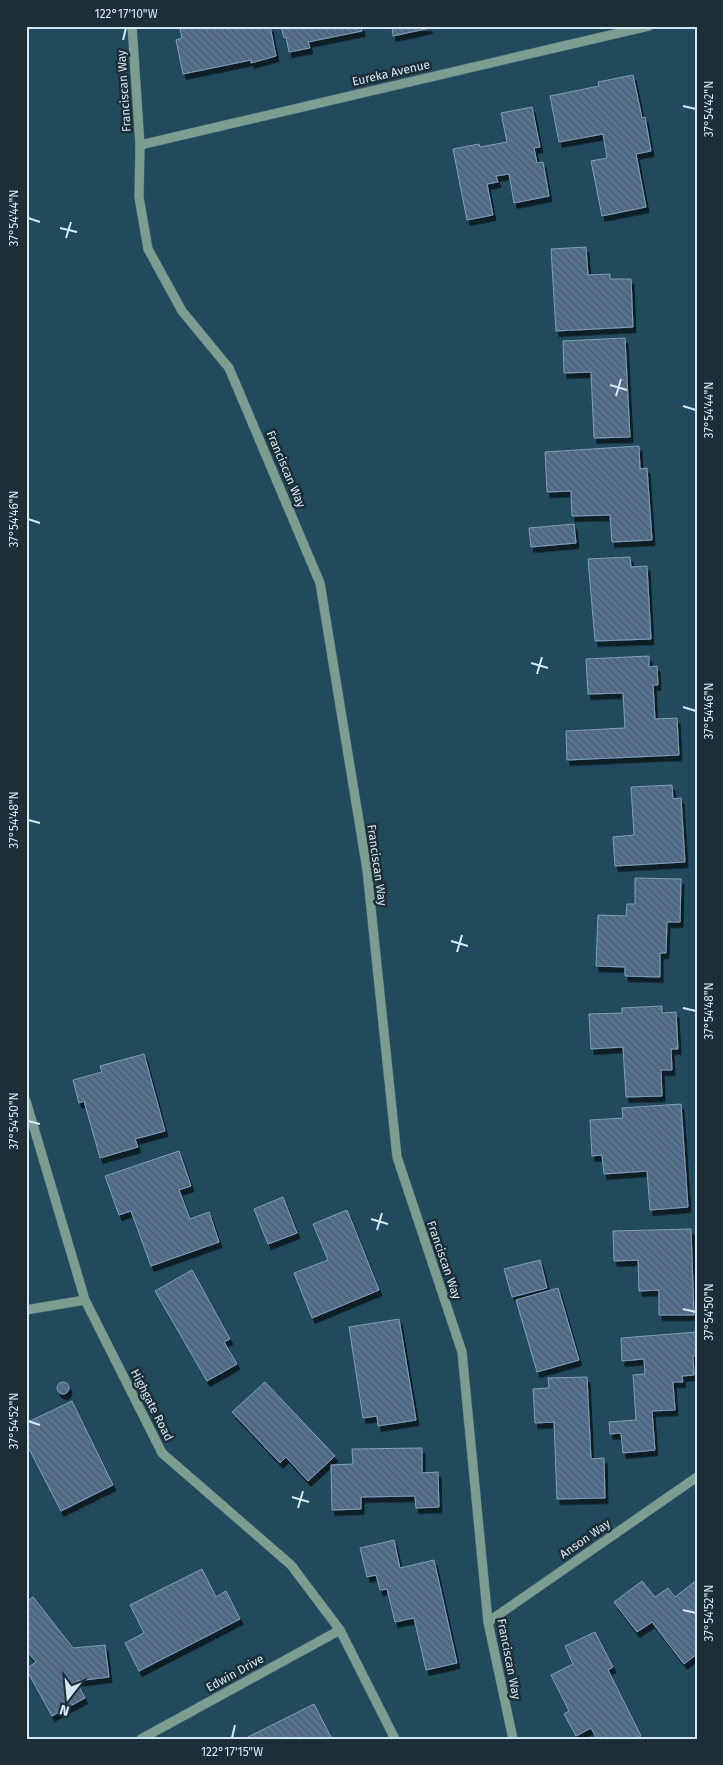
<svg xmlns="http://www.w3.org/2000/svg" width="723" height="1765" font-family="'Fira Sans',sans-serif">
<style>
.building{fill:url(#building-back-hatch);stroke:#809ebc;filter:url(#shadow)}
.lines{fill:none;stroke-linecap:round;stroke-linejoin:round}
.minor-casing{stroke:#456b7b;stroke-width:10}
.minor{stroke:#7d9d90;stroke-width:9}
.ticks{fill:none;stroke:#d3e9f4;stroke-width:2}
.labels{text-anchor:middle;stroke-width:5;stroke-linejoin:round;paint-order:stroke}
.street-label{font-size:12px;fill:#d3e9f4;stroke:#1d2e37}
.neatline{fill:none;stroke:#d3e9f4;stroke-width:2}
.ticks-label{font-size:12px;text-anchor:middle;fill:#d3e9f4}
</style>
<defs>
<pattern id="building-back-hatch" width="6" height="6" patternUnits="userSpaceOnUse" patternTransform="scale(1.25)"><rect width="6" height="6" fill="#56728f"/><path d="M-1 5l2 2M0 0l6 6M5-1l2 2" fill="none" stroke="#4a5c6c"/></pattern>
<filter id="shadow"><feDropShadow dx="3" dy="5.5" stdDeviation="0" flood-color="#0009"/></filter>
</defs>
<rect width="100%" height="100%" fill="#214b5d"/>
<g class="building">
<path d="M190,26H270L276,56L251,63V60L183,74L176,40L182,38L180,29Z"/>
<path d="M281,26H361L362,31L308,42L310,48L289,52L286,37L284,38Z"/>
<path d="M392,26H429L430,28L393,36Z"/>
<path d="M633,75L642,118L645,117L651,151L636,154L646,207L602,216L591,161L607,158L603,134L559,142L550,96L599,86L598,82Z"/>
<path d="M532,107L540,147L534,148L537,163L543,162L549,196L514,203L509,174L496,176L498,182L487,184L493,215L467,220L453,149L479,144L480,147L507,142L501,113Z"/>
<path d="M586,247L588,275L610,274V279H631L633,327L556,331L551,249Z"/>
<path d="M625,338L630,437L594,438L591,372L564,373L563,341Z"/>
<path d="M639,446L640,469L647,468L652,540L612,542L610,515L572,516L571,491L547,492L545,452Z"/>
<path d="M574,524L576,543L531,547L529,528Z"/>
<path d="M630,557L631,567L647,566L651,639L595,641L588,559Z"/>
<path d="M649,656V667L657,666L658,685H653L655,719L677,718L679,755L567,760L566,731L625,728L623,693L588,694L586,659Z"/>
<path d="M672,785L673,799L681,798L685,862L615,866L613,837L634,835L631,787Z"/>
<path d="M635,878L681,879L680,922H667L666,953H660V977L625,976V967L596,966L598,915L626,916L627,904H635Z"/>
<path d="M662,1006V1013L676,1012L678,1049H671L672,1070H661L662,1096L626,1097L623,1047L591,1049L589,1014L622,1013V1008Z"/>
<path d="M144,1054L165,1131L135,1139L138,1147L100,1158L84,1101L79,1103L73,1080L102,1072L100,1066Z"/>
<path d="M681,1104L688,1207L650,1210L647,1171L604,1174L602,1155L592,1156L590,1120L623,1118L622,1108Z"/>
<path d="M179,1151L191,1186L179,1190L190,1219L209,1212L219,1242L151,1266L131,1211L119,1215L105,1176Z"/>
<path d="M283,1197L297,1233L268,1244L254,1209Z"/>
<path d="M347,1210L379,1290L312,1318L294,1273L328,1260L313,1224Z"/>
<path d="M691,1229L694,1315H659V1290L639,1291L638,1260L614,1261L613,1231Z"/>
<path d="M540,1260L547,1288L512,1297L504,1269Z"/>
<path d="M192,1270L230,1339L224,1342L237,1364L207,1381L155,1291Z"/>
<path d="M558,1288L579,1360L537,1372L516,1300Z"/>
<path d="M399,1319L416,1420L378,1426L377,1416L363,1418L349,1327Z"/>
<path d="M697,1332V1355L693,1356L694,1375L682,1376L683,1382H673L675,1410L652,1411L655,1450L623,1453L621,1433L610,1434L609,1422L636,1420L633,1375L645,1374L644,1359L622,1361L621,1338Z"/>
<path d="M587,1377L591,1459L604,1458L605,1498L557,1499L554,1422L535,1423L533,1389L549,1388L548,1378Z"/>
<circle cx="63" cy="1388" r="6"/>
<path d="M265,1382L335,1456L308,1481L286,1457L280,1463L232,1412Z"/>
<path d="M72,1401L113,1485L61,1511L26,1443V1423Z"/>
<path d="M422,1448V1473L438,1472L439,1507L416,1508L415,1496L361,1497V1509L332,1510L331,1465L353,1464L352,1449Z"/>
<path d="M394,1540L400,1568L434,1560L457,1663L426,1670L414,1618L395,1622L387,1589L380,1590L376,1575L367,1577L360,1548Z"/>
<path d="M202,1569L216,1597L226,1591L240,1619L139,1671L125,1643L144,1633L130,1605Z"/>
<path d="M697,1580V1654L684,1664L652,1622L637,1632L614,1602L642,1581L655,1597L668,1588L675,1597Z"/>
<path d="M33,1597L73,1648L105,1645L109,1677L76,1681L85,1698L52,1716L26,1669L36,1662L26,1650V1602Z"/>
<path d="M595,1632L613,1667L608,1670L641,1736L635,1739H597L591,1728L576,1736L564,1714L569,1711L551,1675L573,1664L565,1646Z"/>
<path d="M314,1704L332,1739H249L248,1737Z"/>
</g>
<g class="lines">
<defs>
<g id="minor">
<path d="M132,26L140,145L139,197L148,249L182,311L229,368L320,583L367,870L397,1157L462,1352L488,1622L513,1739"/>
<path d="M140,145L649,26"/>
<path d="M26,1101L85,1300L162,1453L291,1565L340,1630L395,1739"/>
<path d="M26,1310L85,1300"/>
<path d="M488,1622L697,1477"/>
<path d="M141,1739L340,1630"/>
</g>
</defs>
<use href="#minor" class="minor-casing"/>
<use href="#minor" class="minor"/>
</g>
<path class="ticks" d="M123,40L126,28M683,106L696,109M28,218L40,222M60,228L77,232M66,238L71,222M610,385L627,390M616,396L621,379M683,406L696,410M28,519L40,523M531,663L548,668M537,674L542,657M683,707L696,711M28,820L40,823M451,941L468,946M457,952L462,935M683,1008L696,1011M28,1121L40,1124M371,1219L388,1224M377,1230L382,1213M683,1309L696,1312M28,1421L40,1425M292,1497L309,1502M298,1508L303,1491M683,1610L696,1613M232,1738L235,1725"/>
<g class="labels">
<g class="street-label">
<text transform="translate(391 73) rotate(-13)" y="4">Eureka Avenue</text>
<text transform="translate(124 91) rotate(-94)" y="4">Franciscan Way</text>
<text transform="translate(286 469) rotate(67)" y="4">Franciscan Way</text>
<text transform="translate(377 865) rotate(82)" y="4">Franciscan Way</text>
<text transform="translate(444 1260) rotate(71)" y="4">Franciscan Way</text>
<text transform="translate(152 1405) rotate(63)" y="4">Highgate Road</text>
<text transform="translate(585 1539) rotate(-35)" y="4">Anson Way</text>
<text transform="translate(509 1659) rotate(79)" y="4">Franciscan Way</text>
<text transform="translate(235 1673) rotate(-29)" y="4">Edwin Drive</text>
</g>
</g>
<rect width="723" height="1765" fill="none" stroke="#1d2e37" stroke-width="55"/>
<g transform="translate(68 1698) rotate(196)" stroke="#1d2e37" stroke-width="4" paint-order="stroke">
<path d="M0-4L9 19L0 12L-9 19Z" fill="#d3e9f4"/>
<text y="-8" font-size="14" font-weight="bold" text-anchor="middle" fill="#d3e9f4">N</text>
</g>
<rect x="28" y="28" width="668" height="1710" class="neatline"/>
<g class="ticks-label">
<text x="126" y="18">122°17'10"W</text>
<text transform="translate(709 109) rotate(-90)" y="4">37°54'42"N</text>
<text transform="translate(14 218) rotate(-90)" y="4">37°54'44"N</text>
<text transform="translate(709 410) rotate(-90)" y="4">37°54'44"N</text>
<text transform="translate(14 519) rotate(-90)" y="4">37°54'46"N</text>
<text transform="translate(709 711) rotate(-90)" y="4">37°54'46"N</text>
<text transform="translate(14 820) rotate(-90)" y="4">37°54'48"N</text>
<text transform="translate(709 1011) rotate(-90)" y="4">37°54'48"N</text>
<text transform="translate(14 1121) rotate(-90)" y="4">37°54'50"N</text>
<text transform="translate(709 1312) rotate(-90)" y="4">37°54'50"N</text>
<text transform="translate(14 1421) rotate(-90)" y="4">37°54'52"N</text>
<text transform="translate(709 1613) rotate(-90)" y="4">37°54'52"N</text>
<text x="232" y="1756">122°17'15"W</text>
</g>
</svg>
